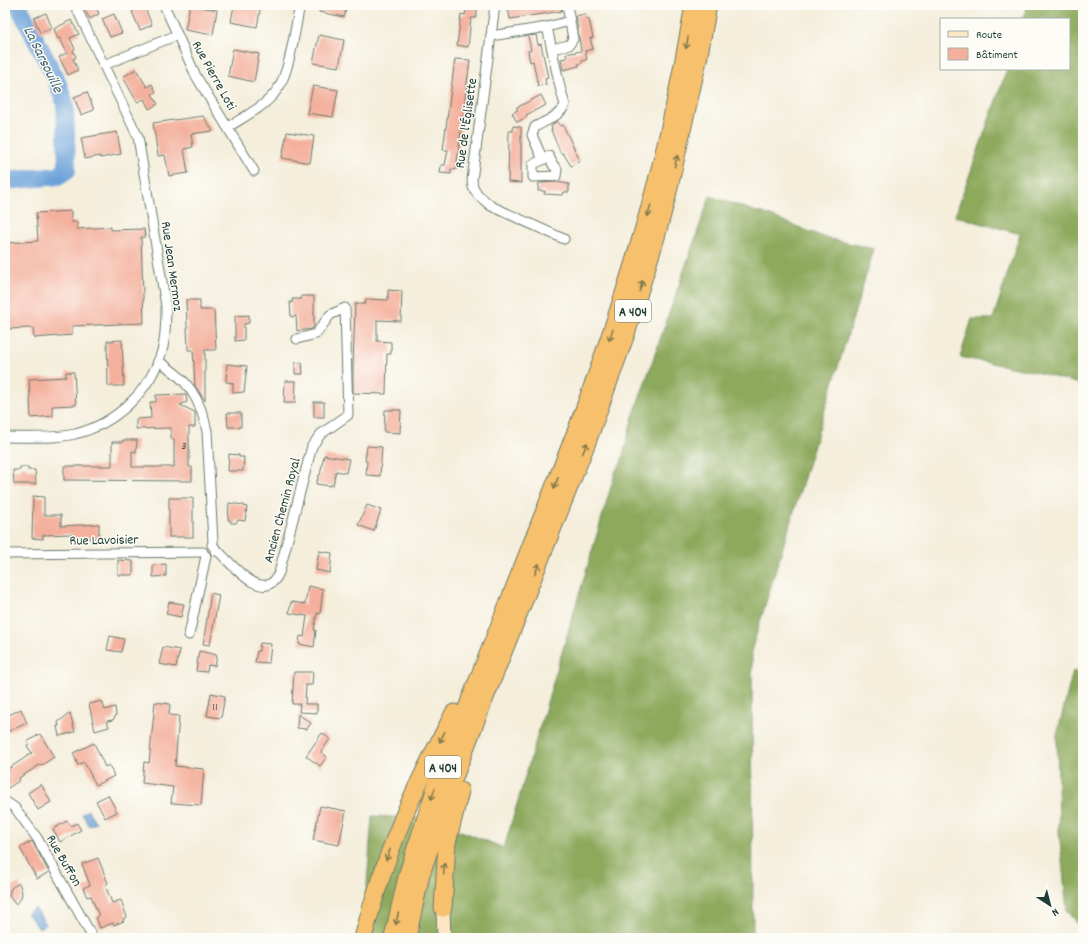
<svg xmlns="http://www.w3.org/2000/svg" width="1088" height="943" font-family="Dekko,sans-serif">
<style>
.forest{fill:#8ca95b;stroke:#567348}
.water{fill:#6ca2d9;stroke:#467086}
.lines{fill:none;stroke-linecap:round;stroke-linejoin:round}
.river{stroke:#6ca2d9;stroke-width:18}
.building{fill:#f4b09d}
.minor-casing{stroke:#6a7b6e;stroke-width:11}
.secondary-casing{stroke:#6a7b6e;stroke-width:15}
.motorway-casing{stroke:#6a7b6e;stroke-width:19}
.minor{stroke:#fff;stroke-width:9}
.secondary{stroke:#fce6c4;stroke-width:13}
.motorway{stroke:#f7c06c;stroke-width:17}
.oneway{stroke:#80784d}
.labels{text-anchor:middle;stroke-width:3;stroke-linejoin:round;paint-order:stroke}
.number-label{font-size:12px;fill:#545a4e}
.shield{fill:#fdfcf7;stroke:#62766e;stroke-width:1}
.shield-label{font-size:13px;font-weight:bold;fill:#1f3d34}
.street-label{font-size:14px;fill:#1f3d34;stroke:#fdfcf7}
.water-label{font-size:15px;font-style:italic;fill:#3a606e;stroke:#fdfcf7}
</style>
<rect width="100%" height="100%" fill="#fdfcf7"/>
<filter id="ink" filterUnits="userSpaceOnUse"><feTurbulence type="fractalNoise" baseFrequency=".025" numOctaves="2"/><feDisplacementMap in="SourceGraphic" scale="8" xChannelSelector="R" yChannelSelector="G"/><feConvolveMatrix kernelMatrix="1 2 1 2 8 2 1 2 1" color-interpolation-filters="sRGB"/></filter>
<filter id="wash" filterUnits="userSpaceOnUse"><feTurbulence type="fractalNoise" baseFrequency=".012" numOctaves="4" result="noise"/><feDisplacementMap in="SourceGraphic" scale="16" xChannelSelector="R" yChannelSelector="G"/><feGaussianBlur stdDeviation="0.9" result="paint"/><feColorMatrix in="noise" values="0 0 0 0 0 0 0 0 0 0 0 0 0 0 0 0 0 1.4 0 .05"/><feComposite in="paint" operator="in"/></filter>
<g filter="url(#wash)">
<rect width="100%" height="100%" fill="#f4eedb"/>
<g class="forest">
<path d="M1028,5H1083V385L1036,372L960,357L972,319H993L1020,234L955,216L1007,69H1069V19H1023Z"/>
<path d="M710,196L757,212L763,213L826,238L874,249L752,648L753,938H363L372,816L431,819L504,848L616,470L621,463L632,420Z"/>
<path d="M1073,671L1083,674V932L1067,911L1059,831L1057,735Z"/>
</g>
<g class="water">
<path d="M88,810L96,823L89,826L82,814Z"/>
<path d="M35,908L46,924L39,929L27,913Z"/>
</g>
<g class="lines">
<path class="river" d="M5,181L58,176L67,170L65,104L57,81L18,5"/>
</g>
<g id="blocks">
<g class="building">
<path d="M82,5H95L99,14L90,19Z"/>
<path d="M190,5L217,10L213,35L185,30Z"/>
<path d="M234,5H261L257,27L231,22Z"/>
<path d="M320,5H347L344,17L319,12Z"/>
<path d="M467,5H478L476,18H471L468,47L457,45L461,14L465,15Z"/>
<path d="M520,5H561L562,11L510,19L508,8Z"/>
<path d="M144,6L152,25L140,30L132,12Z"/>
<path d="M46,13L52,28L40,33L34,18Z"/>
<path d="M114,14L122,33L110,37L102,19Z"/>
<path d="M585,14L586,19H589L593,38H590L593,49L585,51L587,59L582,61V63L578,64L579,66L563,70L561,59L567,58L566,54L581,51L576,16Z"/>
<path d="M71,20L79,34L70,38L75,49L73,51L76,57L73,59L78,70L68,75L59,57L67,53L60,38L58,39L54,29Z"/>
<path d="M319,35L344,40L339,67L313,63Z"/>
<path d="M536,35L538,45L541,44L548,78L545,79L546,85L538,86L533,61L530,62L528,51L531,50L528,36Z"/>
<path d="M233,49L259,54L254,82L228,76Z"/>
<path d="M455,59L470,60L456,170L451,169V174L440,173L441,165H445L448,150H443Z"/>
<path d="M136,69L147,87L152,84L156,92L152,94L158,104L149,109L144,99L137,102L123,77Z"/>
<path d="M313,86L338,90L333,117L307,113Z"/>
<path d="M87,92L94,110L81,115L74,97Z"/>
<path d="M541,95L546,105L526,115L527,117L517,122L512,113L518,110L516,108Z"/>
<path d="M203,116L213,131L191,134L193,147L184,149L188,173L169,176L165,155L158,156L153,123Z"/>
<path d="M557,121L560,126L563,125L580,161L571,166L563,153L561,154L551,130H552L551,126Z"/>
<path d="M513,126L521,127V183L508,182L509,131H513Z"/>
<path d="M117,132L121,154L100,158V156L85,159L81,138Z"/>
<path d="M287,132L314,136L310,163L282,158Z"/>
<path d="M557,182L569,184V192H564L563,195L544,194L545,191H538L539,183Z"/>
<path d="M71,211V222H77V229L111,227V230L144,229L145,237H141L144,323L72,326V335L34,338L33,328L5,329V243L38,241L36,213Z"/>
<path d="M388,290L402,291L401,321L377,320V341L391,342V354H387L386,394L353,393V368L355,304H365L366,299L388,300Z"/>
<path d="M301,296H314V326L312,329L297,331L296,316L291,317L290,302H293L292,299H301Z"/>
<path d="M186,300H200V310H214L216,350H205V401L195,386L193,350H188Z"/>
<path d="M249,315V323L244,324V340L235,341V316Z"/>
<path d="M122,340L124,386H108L107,341Z"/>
<path d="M302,362L303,374H295V363Z"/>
<path d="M227,364L247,366L244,392L233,393V383L226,382Z"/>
<path d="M66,372H74L76,405L52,406L53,416L31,418L29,379L66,377Z"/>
<path d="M285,381H296L295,403H284Z"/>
<path d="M186,394L187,402L180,405L195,412V427H189V467H192V481L64,480V466H112V442H123V440H137L136,452L132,451V467H174V439H171V428L136,429V419L151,418L150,402H156V395Z"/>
<rect x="314" y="402" width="10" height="15"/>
<path d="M385,410H401L400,433L384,432Z"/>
<path d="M227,413H241V427H228Z"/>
<path d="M367,446L382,447L380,476L366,475L367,461H365Z"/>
<path d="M229,454L239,455V457H244L243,471H228Z"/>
<path d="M324,455L349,459L346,473L336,471L333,485H330V486L316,484L319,475H320Z"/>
<path d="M20,467H28V470H35L36,484H14L13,470H20Z"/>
<path d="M33,496L44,497V515H61V526L99,524V538L73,539V534L43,535V539L32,538Z"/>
<rect x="169" y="498" width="24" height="39"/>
<path d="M229,503L244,505V506L247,507L245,521L238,520L236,523H231L230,520H228Z"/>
<path d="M367,505L381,510L374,531L358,525Z"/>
<path d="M319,551L332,553L330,573L316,570Z"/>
<path d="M118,560L133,561V575H118Z"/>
<path d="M166,564V576L153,577V565Z"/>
<path d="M308,586L323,589L320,614L317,613L314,630H316L314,647L299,644L300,636L304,637L307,616L289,613L291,602L305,604Z"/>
<path d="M211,593L219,595L210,645L203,644Z"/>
<path d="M169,602L184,604L181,617L166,614Z"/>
<path d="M110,636L124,639L121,652L107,650Z"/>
<path d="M260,643L271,644L269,663L255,662L257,651H259Z"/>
<path d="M163,647L180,650L176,667L159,664Z"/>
<path d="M199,651L217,655L215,666L208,665L207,672L196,671Z"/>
<path d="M294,672H313L312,685H306L305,704H317V713L299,712L300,704H292Z"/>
<path d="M211,693L225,696L221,718L207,716Z"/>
<path d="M102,701L105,710L115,707L116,715L113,720L107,721L109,727L95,731L89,704Z"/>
<path d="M155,702L170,704L169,715L179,716L175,766L204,769L201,805L171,803L173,787L142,783L144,762L149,763Z"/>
<path d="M21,709L27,723L5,733V717Z"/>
<path d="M70,713L75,732L59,736L57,726H59L58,722Z"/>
<path d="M298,714L311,723L307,729L297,728Z"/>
<path d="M322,733L330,739L321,752L327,757L320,766L306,756Z"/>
<path d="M40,734L54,757L42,765L41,764L19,778L20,780L8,788L5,783V771L32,753L27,746L29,745L27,742Z"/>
<path d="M94,743L105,767L109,765L114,776L96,785L84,762L78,765L73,753Z"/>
<path d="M41,784L51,802L38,810L28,793Z"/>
<path d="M108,795L117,812L105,818L96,801Z"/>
<path d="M320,806L346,811L339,845L313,840Z"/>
<path d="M67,821L71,826L77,823L81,830L60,842L53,829Z"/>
<path d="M32,841L49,872L37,879L20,848Z"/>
<path d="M98,858L108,883L105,885L112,903L121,900L127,917L123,919L124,921L114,925L113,923L100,928L96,917L99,916L91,896L87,897L83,888L90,885L82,864Z"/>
<path d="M19,883L21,888L22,894L20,900L15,904L9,896L11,888Z"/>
</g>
</g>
</g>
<g filter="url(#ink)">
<use href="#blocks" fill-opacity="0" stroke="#6a7b6e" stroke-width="1"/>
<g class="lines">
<defs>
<g id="minor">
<path d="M164,5L196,76L254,171"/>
<path d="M495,5L472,180L473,187L478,195L491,206L564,239"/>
<path d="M491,36L547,27L570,21"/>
<path d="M552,49L569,45L573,39L567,5"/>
<path d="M104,65L177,35"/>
<path d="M228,127C244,117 266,106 277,90C290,72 295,28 300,5"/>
<path d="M543,160L533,164V177L556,176L557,169L553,165L549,156L543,160L532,135L535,127C545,121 560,116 565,105L560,87L547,27"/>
<path d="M158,361C188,379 200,398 207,431L213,542L212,545L215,548V551H218C232,564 264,606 279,573L312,446L321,434L348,415L345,308L330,315L316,334L297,339"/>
<path d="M5,437C28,437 52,439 75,434C116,424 150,391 162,351C166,336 166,321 166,306L138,137L75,5"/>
<path d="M5,554L203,552"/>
<path d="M189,635L206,556"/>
<path d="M5,801L15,808L37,838L93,938"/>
</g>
<path id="secondary" d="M443,908L444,938"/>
<g id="motorway">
<path d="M443,908L447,843L460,791"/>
<path d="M363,938C373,899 386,860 401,823C416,785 436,749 454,713"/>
<path d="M393,938L408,873L437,784L577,429C610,340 640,250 663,157C675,107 685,56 694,5"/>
<path d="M407,938L421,874L450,788L476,720L587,442L627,331L656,237L667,196L698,60L708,5"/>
</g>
</defs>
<use href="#minor" class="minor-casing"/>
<use href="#secondary" class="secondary-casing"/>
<use href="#motorway" class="motorway-casing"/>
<use href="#minor" class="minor"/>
<use href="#secondary" class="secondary"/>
<use href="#motorway" class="motorway"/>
</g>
<defs><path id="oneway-shaft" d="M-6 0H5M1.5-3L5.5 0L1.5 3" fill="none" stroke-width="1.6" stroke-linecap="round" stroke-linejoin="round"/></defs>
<g class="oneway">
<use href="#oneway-shaft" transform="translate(687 43) rotate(100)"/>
<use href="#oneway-shaft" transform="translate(676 161) rotate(-76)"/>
<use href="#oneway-shaft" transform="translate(649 211) rotate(106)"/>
<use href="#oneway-shaft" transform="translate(641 286) rotate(-73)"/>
<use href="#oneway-shaft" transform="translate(611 335) rotate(109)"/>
<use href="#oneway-shaft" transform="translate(585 448) rotate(-68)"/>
<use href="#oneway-shaft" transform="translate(556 483) rotate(111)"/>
<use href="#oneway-shaft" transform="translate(537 569) rotate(-68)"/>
<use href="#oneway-shaft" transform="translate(442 737) rotate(116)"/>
<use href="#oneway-shaft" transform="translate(433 794) rotate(109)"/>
<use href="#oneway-shaft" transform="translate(388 855) rotate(110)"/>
<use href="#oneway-shaft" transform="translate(444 869) rotate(-87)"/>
<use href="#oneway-shaft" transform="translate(397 919) rotate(102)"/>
</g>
</g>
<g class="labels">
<g class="number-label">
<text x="184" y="449">3</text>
<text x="215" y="710">11</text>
</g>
<g class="shield">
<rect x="615" y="300" width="36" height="22" rx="3"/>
<rect x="425" y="756" width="36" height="22" rx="3"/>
</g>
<g class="shield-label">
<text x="633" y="316">A 404</text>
<text x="443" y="772">A 404</text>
</g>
<g class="street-label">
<text transform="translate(215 75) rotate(61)" y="5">Rue Pierre Loti</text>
<text transform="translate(465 123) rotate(-82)" y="5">Rue de l'Églisette</text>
<text transform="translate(173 266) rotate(82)" y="5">Rue Jean Mermoz</text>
<text transform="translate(281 510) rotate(-75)" y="5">Ancien Chemin Royal</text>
<text transform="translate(104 539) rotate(-1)" y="5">Rue Lavoisier</text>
<text transform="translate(65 860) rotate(60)" y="5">Rue Buffon</text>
</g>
<g class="water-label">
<text transform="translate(44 59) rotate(64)" y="5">La Sarsouille</text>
</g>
</g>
<rect width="1088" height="943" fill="none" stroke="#fdfcf7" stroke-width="20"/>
<rect x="940" y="18" width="130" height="52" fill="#fdfcf7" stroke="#a4b0a9"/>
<rect x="948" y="31" width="20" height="6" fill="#fce6c4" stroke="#a4b0a9"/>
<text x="976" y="38" font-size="12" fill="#1f3d34">Route</text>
<rect x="948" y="48" width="20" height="12" fill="#f4b09d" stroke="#a4b0a9"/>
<text x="976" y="58" font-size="12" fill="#1f3d34">Bâtiment</text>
<g transform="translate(1050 905) rotate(144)" stroke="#fdfcf7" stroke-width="3" paint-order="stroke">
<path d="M0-3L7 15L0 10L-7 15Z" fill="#1f3d34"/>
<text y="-6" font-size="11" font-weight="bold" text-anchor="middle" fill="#1f3d34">N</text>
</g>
</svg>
